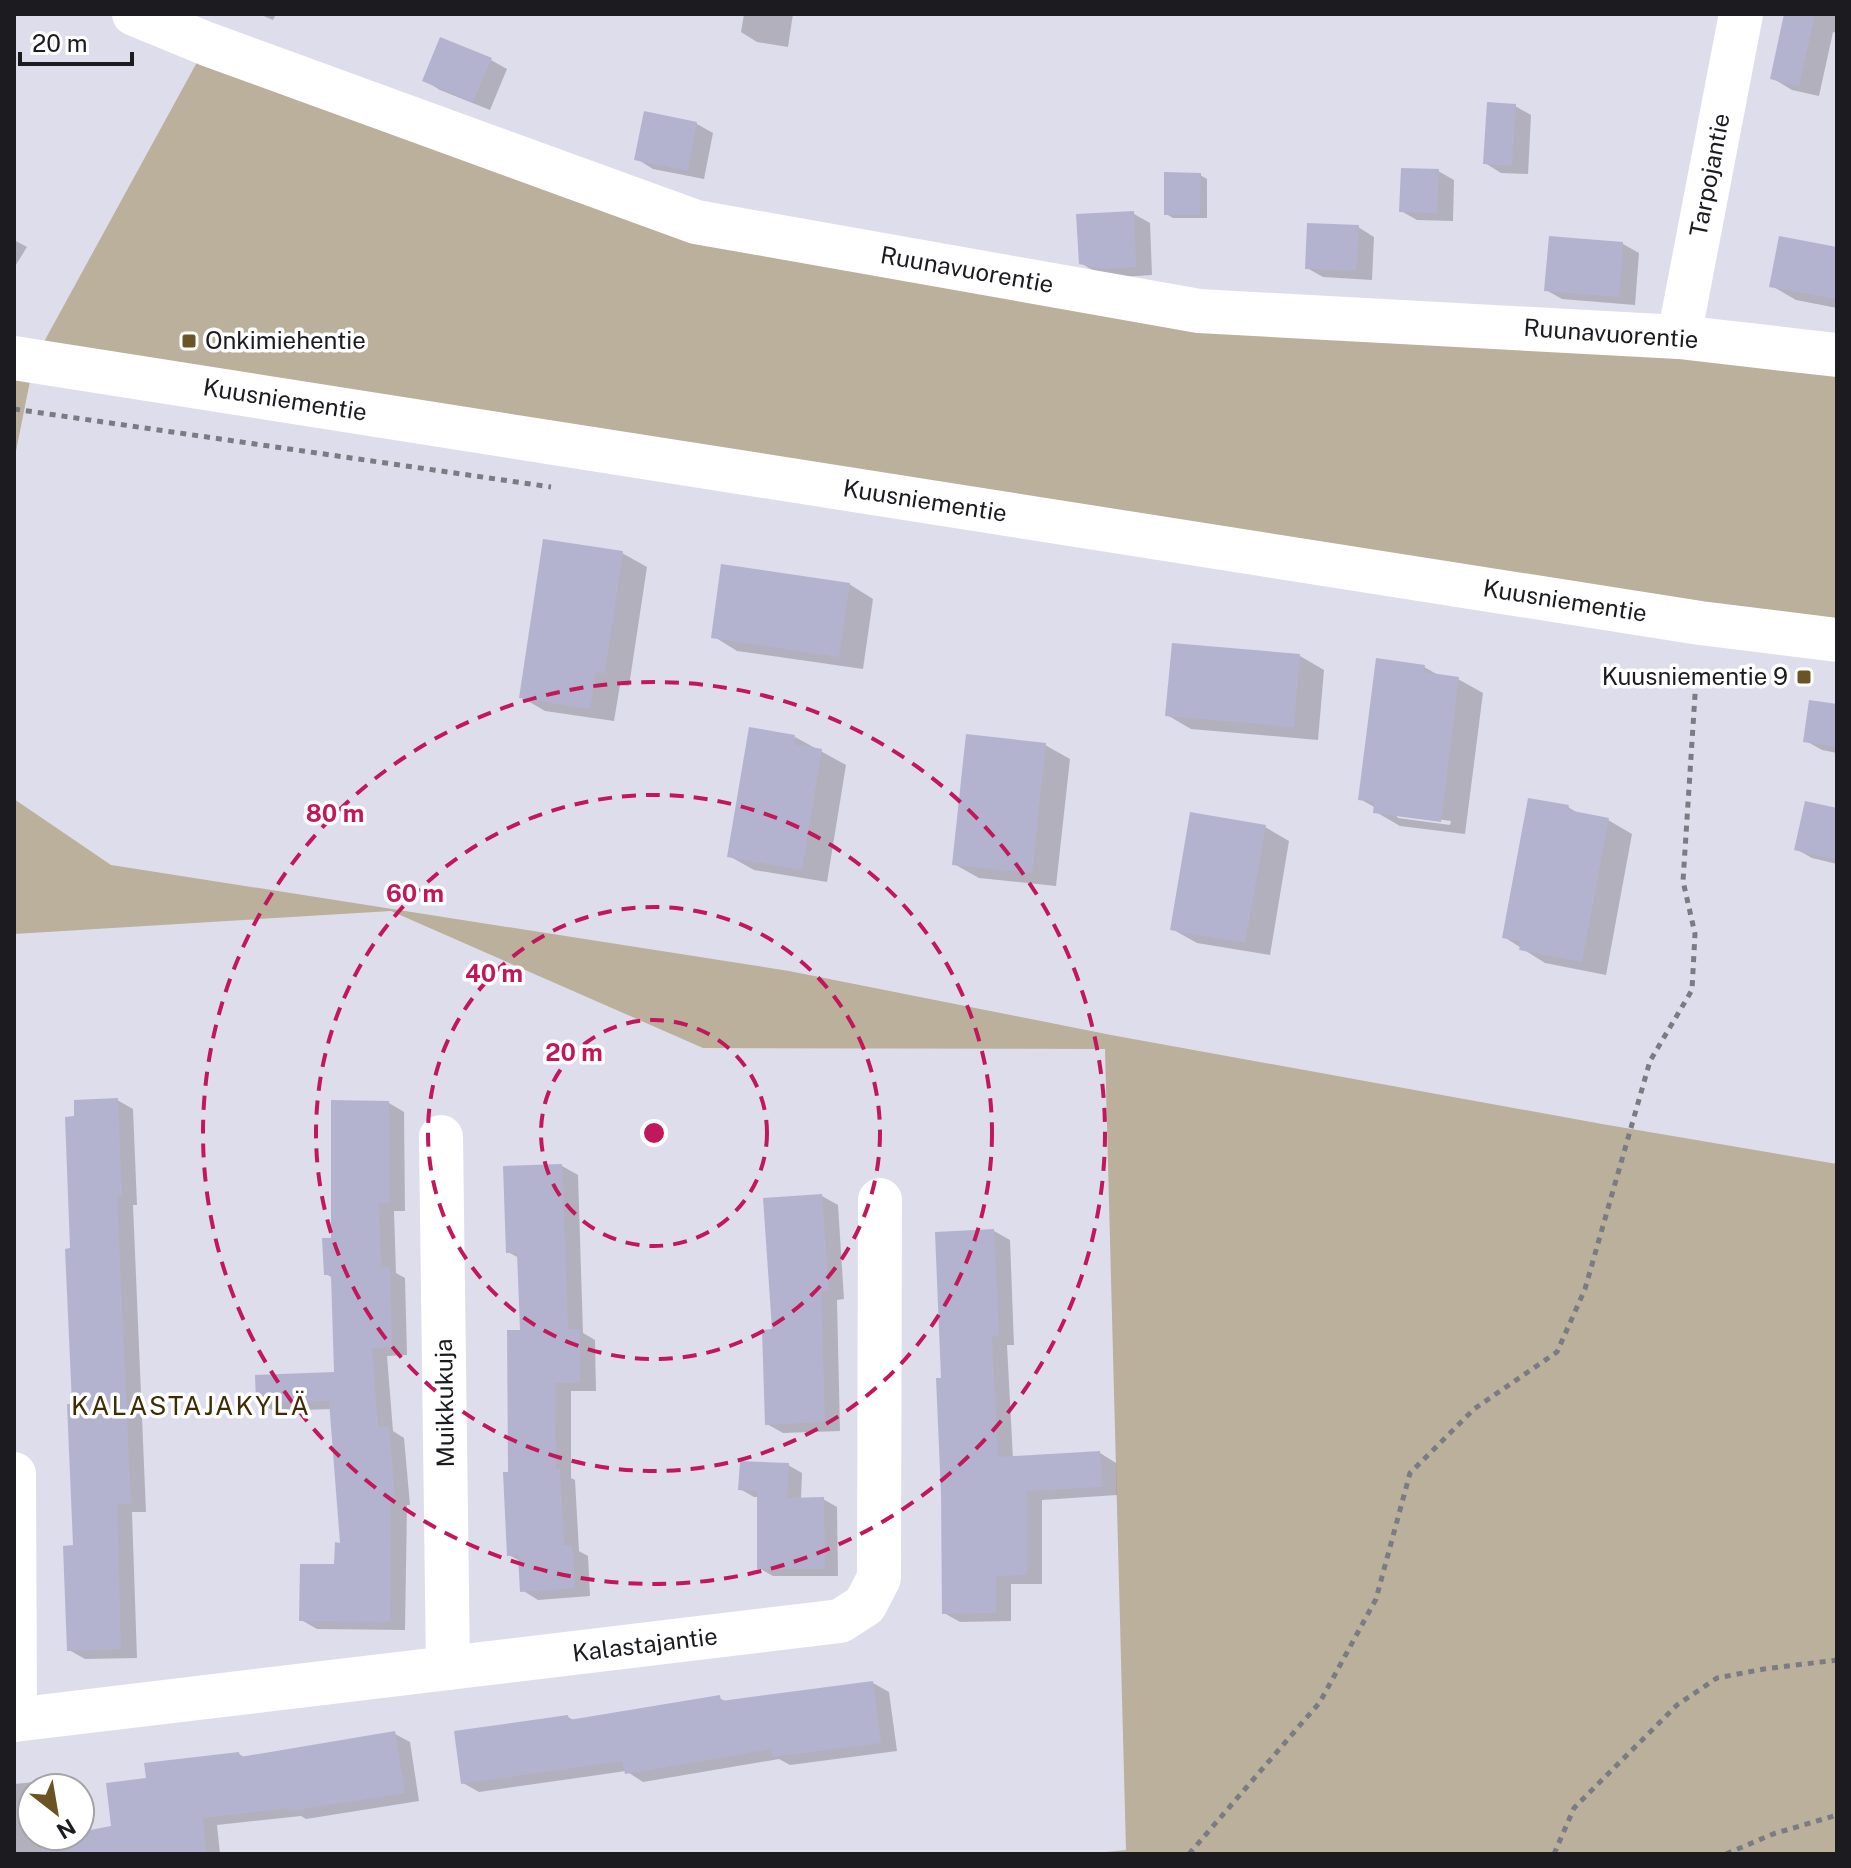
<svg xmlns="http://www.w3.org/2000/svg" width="1851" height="1868" font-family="'Public Sans',sans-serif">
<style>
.green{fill:#bab09c}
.shadow{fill:#0003;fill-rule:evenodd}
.building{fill:#b4b3cf}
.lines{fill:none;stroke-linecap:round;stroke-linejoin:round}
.path{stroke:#7b7b84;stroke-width:5;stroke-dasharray:6 6;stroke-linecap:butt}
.minor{stroke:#fff;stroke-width:44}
.tertiary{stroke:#fff;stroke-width:44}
.ring{fill:none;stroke:#c2185b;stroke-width:4;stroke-dasharray:14 10}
.poi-dot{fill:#6b5424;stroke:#fff;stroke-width:3}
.labels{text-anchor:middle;stroke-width:7;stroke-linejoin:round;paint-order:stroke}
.street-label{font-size:24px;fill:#1b1b20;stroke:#fff}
.poi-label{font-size:24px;fill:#1b1b20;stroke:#fff;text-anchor:start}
.neighbourhood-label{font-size:26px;letter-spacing:2px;fill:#3e2c03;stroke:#fff}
.centre{fill:#c2185b;stroke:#fff;stroke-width:4}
.ring-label{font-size:24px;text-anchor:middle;font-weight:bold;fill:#c2185b;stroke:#fff;stroke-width:7;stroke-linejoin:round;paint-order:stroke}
</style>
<rect width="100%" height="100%" fill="#deddeb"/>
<g class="green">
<path d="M207,44L696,222L1198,311L1837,355V640L34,361L14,461V358L34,360Z"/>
<path d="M14,799L111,865L789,971L1111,1035L1602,1124L1837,1164V1854H1086L1126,1850L1105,1049L703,1048L391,911L14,934Z"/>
</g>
<g class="shadow">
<path d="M259,14H276L273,20Z"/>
<path d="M744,14H793L788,47L757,42L741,32Z"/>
<path d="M1783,14H1837V33L1833,32L1819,96L1792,90L1772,78L1786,16Z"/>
<path d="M491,60L507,69L490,110L440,90L424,80Z"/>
<path d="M1515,106L1531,115L1528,174L1501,173L1485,163Z"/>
<path d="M646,114L697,124L713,133L704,179L653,169L637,159Z"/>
<path d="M1438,171L1454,180L1453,221L1417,220L1401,211Z"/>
<path d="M1200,175L1207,179V218H1173L1166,214Z"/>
<path d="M1134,214L1150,223L1152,275L1121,277L1097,273L1081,263Z"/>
<path d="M1358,227L1374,237L1372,280L1323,277L1307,268Z"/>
<path d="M14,240L27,247L14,268Z"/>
<path d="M1623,244L1639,253L1635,305L1562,299L1546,290Z"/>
<path d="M1837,249V308L1796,300L1772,286Z"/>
<path d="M622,553L647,567L629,686L620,685L614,721L545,711L521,697Z"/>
<path d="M849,584L873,599L863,669L737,651L713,636Z"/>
<path d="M1300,656L1324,670L1318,740L1191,729L1167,715Z"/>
<path d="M1424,667L1442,677L1458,679L1483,693L1465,834L1400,826L1376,812V808L1360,799ZM1394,813L1451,821L1450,825L1398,818Z"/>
<path d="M1837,706V753L1822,750L1806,741Z"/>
<path d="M795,737L846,765L827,882L754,870L729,856Z"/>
<path d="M1045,745L1070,759L1056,886L979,878L954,864Z"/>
<path d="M1568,807L1581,815L1608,820L1632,834L1606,975L1545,963L1504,937Z"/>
<path d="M1837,810V864L1812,858L1796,849Z"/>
<path d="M1265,827L1289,841L1270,955L1197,943L1172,929Z"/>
<path d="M117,1100L133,1109L137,1205H133L146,1512H132L137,1658L85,1659L69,1650L75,1547L72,1250L77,1118Z"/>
<path d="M389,1103L404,1112L405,1211H394L396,1273L405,1278L407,1355L387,1356L393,1431L404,1438L410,1505H407L405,1630L317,1629L301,1620L336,1566L343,1545L332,1409L274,1411L258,1402L336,1374L333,1278L326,1274L333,1240Z"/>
<path d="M562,1166L578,1175L583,1333L595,1340L596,1391H571V1478L575,1480L579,1551L588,1556L590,1596L538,1600L522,1590L520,1561L509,1555L510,1474L522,1332L519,1258L508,1252Z"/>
<path d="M822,1196L838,1205L844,1299L837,1300L840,1431L783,1433L767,1424L775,1331Z"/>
<path d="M994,1231L1010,1240L1014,1345H1007L1013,1459L1100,1453L1116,1463L1117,1495L1042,1500V1584H1011V1621L960,1622L944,1613L943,1380Z"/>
<path d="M788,1465L802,1473L801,1499H823L837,1507L838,1576H773L759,1568V1497H754L740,1489Z"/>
<path d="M873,1683L889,1692L897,1751L790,1765L779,1759L643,1782L626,1771L479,1792L463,1783L568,1717L575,1721L719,1698L727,1702Z"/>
<path d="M395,1734L410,1742L419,1801L306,1819L301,1816L217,1825L220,1854H58L57,1852L14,1854V1784L35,1782L46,1788H32V1836H55L56,1838L80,1836V1834L113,1827L148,1780L239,1754L245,1758Z"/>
</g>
<g class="building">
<path d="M1784,14H1815L1799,86L1770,79Z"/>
<path d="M440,37L492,58L473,102L422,81Z"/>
<path d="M1487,102L1516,104L1512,166L1483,164Z"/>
<path d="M644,111L697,122L688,171L634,160Z"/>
<path d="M1401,168L1439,169L1437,213L1399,212Z"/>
<path d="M1164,172L1201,173L1200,215H1164Z"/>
<path d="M1134,211L1136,267L1103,269L1079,264L1076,214Z"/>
<path d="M1307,223L1359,225L1356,271L1305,269Z"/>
<path d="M1549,236L1623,242L1619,297L1544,291Z"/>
<path d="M1779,236L1837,247V299L1769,287Z"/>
<path d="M543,539L623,551L605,673L596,672L590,709L519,698Z"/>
<path d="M721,564L850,583L839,657L711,638Z"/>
<path d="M1172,643L1300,654L1294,727L1165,716Z"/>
<path d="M1376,658L1425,665L1424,672L1459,677L1441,822L1373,813L1374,802L1358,800Z"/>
<path d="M1809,700L1837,704V747L1803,742Z"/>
<path d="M749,727L795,735L794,744L822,749L802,870L727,857Z"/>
<path d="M966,734L1046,743L1032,873L952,865Z"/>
<path d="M1528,798L1569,805L1568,810L1609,818L1582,962L1519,950L1521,941L1502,938Z"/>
<path d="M1805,801L1837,808V860L1794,850Z"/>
<path d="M1190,812L1266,825L1245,943L1170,930Z"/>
<path d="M118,1098L122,1197H117L131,1504H117L121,1649L67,1651L63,1546L73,1545L67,1404H72L65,1249L70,1248L65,1117L74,1116V1100Z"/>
<path d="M331,1100L389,1101V1203H379L381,1267H390L392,1347L372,1348L378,1427L389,1426L395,1497H391L390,1622L299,1621L300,1564H334L335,1542L340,1543L329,1401L256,1403L255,1375L334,1372L331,1275H324L322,1238H331Z"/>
<path d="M562,1164L568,1329H580V1383H555L556,1469H560L564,1545H572L575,1588L520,1592L518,1555L507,1556L503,1472H508L507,1330H520L517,1253H506L503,1166Z"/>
<path d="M822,1194L829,1291L821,1292L825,1422L765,1425L762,1330L772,1329L763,1198Z"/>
<path d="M994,1229L999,1336L992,1337L998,1457L1100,1451L1102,1487L1027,1491V1575L996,1576V1613L942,1614L941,1494L936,1378H941L935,1232Z"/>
<path d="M740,1461L789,1463L787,1498L824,1497L825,1569H757V1491L738,1490Z"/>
<path d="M873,1681L881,1743L772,1757L771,1749L625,1774L622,1761L461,1784L454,1731L568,1715L569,1720L720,1695L721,1701Z"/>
<path d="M395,1731L405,1793L289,1811L288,1808L203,1818L206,1854H42L40,1839L57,1836H80V1832L111,1826L106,1783L146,1778L144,1763L239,1752L240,1757Z"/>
</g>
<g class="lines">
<g class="path">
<path d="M14,409L551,487"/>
<path d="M1189,1854L1320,1702L1376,1599L1410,1473L1474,1409L1557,1352L1585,1289L1650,1061L1692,990L1695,934L1683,881L1697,664"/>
<path d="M1554,1854L1574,1808L1677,1705L1717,1678L1764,1669L1837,1660"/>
<path d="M1726,1854L1773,1834L1837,1815"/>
</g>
<g class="minor">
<path d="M134,14L207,44L696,222L1199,311L1679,337L1837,355"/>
<path d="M1679,337L1741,14"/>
<path d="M441,1137L448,1668"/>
<path d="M14,1474L15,1720"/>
<path d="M14,1720L840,1621L865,1605L879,1578L880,1200"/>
</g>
<path class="tertiary" d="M14,358L1700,623L1837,640"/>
</g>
<g class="ring">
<circle cx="654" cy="1133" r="113"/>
<circle cx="654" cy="1133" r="226"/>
<circle cx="654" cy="1133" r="338"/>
<circle cx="654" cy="1133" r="451"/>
</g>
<g class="poi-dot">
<rect x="181" y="333" width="16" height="16" rx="4"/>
<rect x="1796" y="669" width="16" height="16" rx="4"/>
</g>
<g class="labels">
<g class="street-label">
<text transform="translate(1710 175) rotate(-79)" y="8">Tarpojantie</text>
<text transform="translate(967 270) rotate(10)" y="8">Ruunavuorentie</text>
<text transform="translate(1611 334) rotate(4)" y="8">Ruunavuorentie</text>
<text transform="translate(285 400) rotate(9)" y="8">Kuusniementie</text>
<text transform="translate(925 501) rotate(9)" y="8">Kuusniementie</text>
<text transform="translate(1565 601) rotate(9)" y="8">Kuusniementie</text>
<text transform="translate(445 1403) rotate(-91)" y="8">Muikkukuja</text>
<text transform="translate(645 1645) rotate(-7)" y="8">Kalastajantie</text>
</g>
<g class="poi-label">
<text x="205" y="349">Onkimiehentie</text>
<text x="1788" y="685" text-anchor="end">Kuusniementie 9</text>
</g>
<g class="neighbourhood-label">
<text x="191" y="1415">KALASTAJAKYLÄ</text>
</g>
</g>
<circle cx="654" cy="1133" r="12" class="centre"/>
<g class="ring-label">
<text x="335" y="822">80 m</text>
<text x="415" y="902">60 m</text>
<text x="494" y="982">40 m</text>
<text x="574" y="1061">20 m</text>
</g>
<rect width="1851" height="1868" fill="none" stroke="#1b1b20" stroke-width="32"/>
<g transform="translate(56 1812) rotate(149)"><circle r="38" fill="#ffffff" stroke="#a4a4a6" stroke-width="2"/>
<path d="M0-6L14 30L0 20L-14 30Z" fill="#6b5424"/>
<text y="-12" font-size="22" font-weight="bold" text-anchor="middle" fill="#1b1b20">N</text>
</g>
<path d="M20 52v12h112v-12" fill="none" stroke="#1b1b20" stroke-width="4"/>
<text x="32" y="52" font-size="24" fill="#1b1b20" stroke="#ffffff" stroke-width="6" paint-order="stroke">20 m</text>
</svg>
